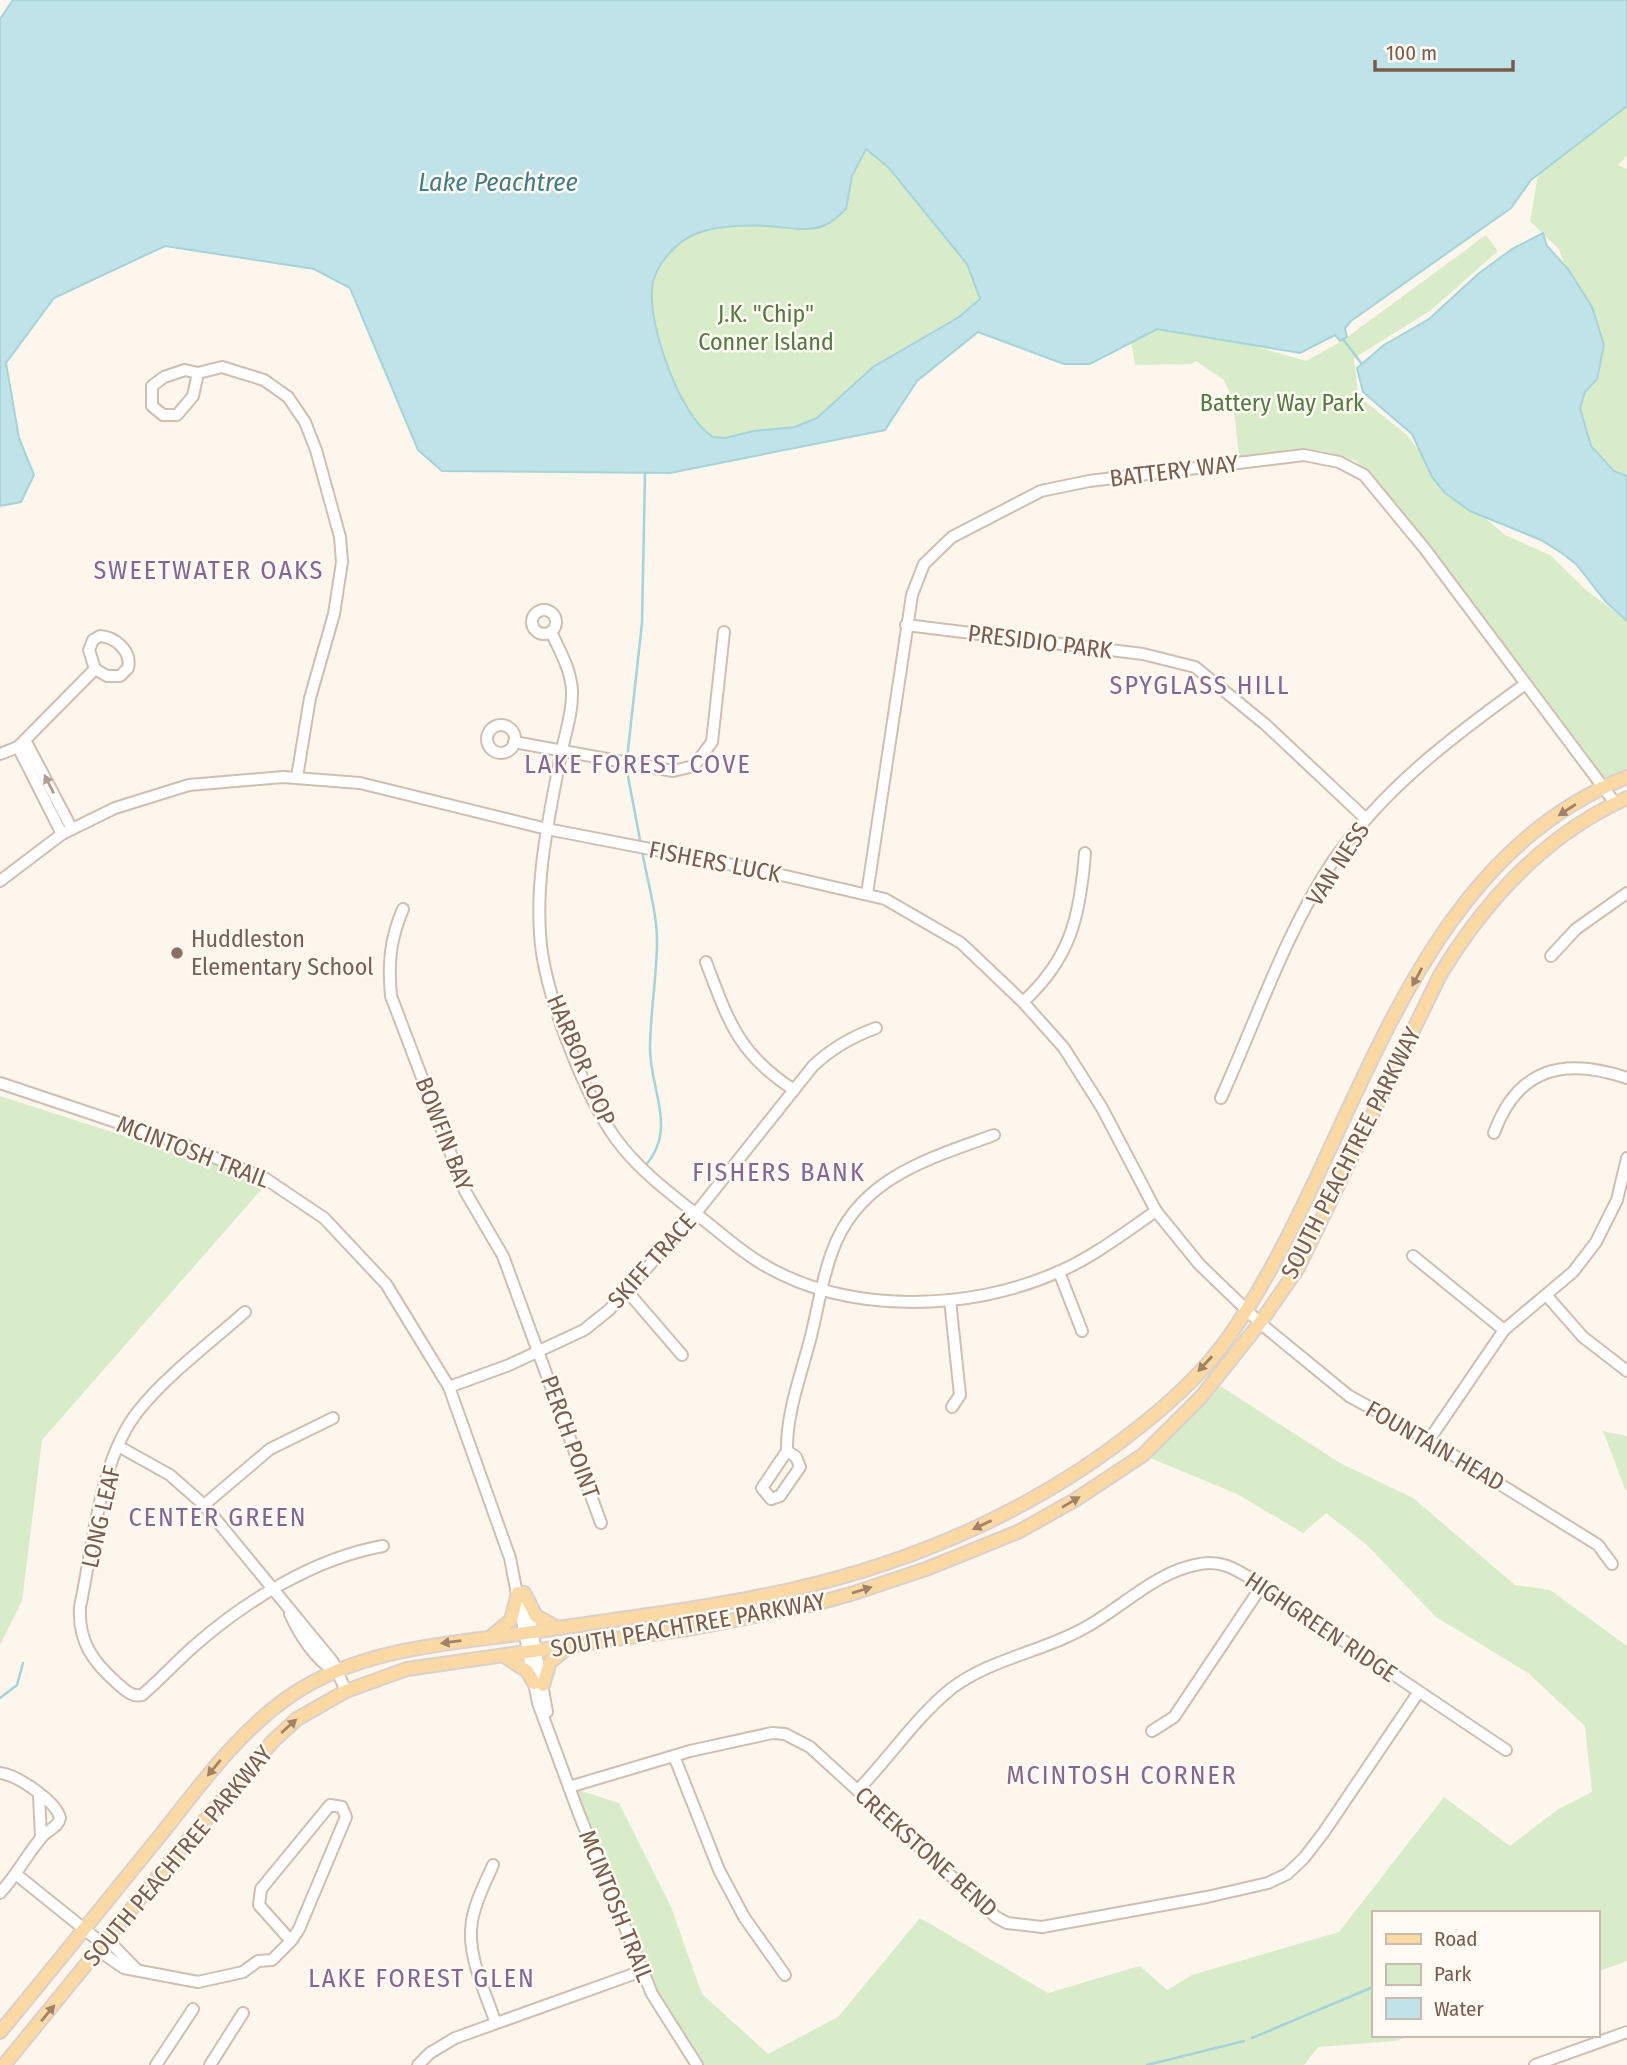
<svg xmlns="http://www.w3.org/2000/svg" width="1627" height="2065" font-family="'Fira Sans Condensed',sans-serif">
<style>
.green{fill:#d8ecc9}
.water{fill:#bfe3e8;stroke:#a5d3da;stroke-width:2;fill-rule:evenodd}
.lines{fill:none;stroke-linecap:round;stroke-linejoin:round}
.stream{stroke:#a5d3da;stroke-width:2.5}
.minor-casing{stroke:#d1beb0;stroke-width:14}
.major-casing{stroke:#dad1cd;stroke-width:16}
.minor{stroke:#fff;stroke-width:10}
.major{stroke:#fbd9a5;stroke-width:12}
.oneway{fill:#af9d94}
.oneway2{fill:#a18267}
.education-dot{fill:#8d6e63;stroke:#fffaf3;stroke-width:2.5}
.labels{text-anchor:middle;stroke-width:5;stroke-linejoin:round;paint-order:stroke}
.park-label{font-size:24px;fill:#537a41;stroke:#fffaf3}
.street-label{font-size:24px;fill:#7a5c4d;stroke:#fffaf3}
.education-label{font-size:24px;fill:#785e54;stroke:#fffaf3;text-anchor:start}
.water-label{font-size:26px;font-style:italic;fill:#437c86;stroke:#fffaf3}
.neighbourhood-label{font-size:26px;letter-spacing:2px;fill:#846695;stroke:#fffaf3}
</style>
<rect width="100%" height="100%" fill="#fdf6ec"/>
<g class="green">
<path d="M1627,70V156L1618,165L1627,169V483L1577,430L1589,335L1559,249L1530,221L1541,158Z"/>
<path d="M866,148L888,168L967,264L980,299L959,317L873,367L817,418L795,427L754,431L724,438L714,437C683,419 642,317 653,283C659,263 678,240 698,233C720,225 754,225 778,227C793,228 810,232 825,225C833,222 840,215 846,209L852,176Z"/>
<path d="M1486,235L1498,251L1430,311L1354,358L1358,396L1407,435L1442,481L1505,535L1550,555L1586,590L1627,621V770L1604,778L1430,546L1356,461L1321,451L1294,449L1239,457L1233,400L1224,380L1196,361L1192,364L1135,365L1129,328L1198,330L1306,361L1342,341Z"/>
<path d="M0,1096L268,1182L42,1440L22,1601L0,1645Z"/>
<path d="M1214,1382L1340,1463L1413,1498L1515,1585L1550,1590L1627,1646V1961L1597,1972V1913H1373V2035H1413L1395,2041L1318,2047L1304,2065H704L669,2026L569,1787L619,1803L671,1907L702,1994L768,2054L838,2017L920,1918L1048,1993L1140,1966L1167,1990L1192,1975L1339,1932L1444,1797L1510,1846L1557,1810L1592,1792L1585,1726L1528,1673L1436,1617L1366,1544L1326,1513L1303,1533L1237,1494L1143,1455Z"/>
<path d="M1603,1431L1627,1436V1491L1625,1489Z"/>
</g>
<g class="water">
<path d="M13,0H1627V106L1531,180L1511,208L1351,321L1345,328L1347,337L1340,341L1335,335L1300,353L1157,329L1090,364H1064L978,332L917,381L885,430L670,473L442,471L418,450L350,288L314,269L165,246L54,298L6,363L19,438L34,475L21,502L0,506V19ZM866,149L889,168L967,264L980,299L959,317L873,367L817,418L795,427L754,431L725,438L713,437C680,417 648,325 652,288C654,266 677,240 698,233C720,225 754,224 778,227C793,228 810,232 825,225C833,222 840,215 846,209L852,176Z"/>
<path d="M1543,233L1547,246L1568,269L1592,307L1604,345L1597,379L1585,392L1580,408L1591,446L1614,471L1627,476V621L1606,602L1576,564L1563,554L1541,540L1470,511L1445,493L1432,477L1412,434L1363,392L1357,368L1384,345L1429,319L1478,274L1512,249Z"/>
</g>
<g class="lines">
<g class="stream">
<path d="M1343,339L1361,363"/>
<path d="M627,759L642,623L645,473"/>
<path d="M626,766L641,845"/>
<path d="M642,851C647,880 657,912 657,941C657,977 650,1013 650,1049C650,1090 678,1129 645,1166"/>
<path d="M0,1698L17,1685L23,1663"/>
<path d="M1252,2038L1373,1987"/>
<path d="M1147,2065L1244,2041"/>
</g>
<defs>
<g id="minor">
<path d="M198,373L193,396L177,415H163L152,406V386L164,377L185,370L198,373L222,367L264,380L288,397L305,422L316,450L340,537L342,562L334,614L310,698L297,777"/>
<circle cx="544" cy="622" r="12"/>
<path d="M906,625L1143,654L1195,667L1266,725L1366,819"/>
<path d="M551,632C560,651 571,670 572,691C573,713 564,737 560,759C548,822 533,888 542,953C550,1005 585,1096 616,1139C637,1168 667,1191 695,1213C716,1229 736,1248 759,1262C845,1315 968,1312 1058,1272C1090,1259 1127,1231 1156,1211"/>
<path d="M100,636C115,637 132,651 128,668L120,676H107L95,669L89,650L93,640Z"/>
<circle cx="501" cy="739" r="14"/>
<path d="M25,740L72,829"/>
<path d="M514,742L673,771L694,766L712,742L724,632"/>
<path d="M18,747L62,834"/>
<path d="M0,754L18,747L95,669"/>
<path d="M0,881L62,834L115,808L189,785L283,777L360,783L547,829L764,871L885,899L961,943L1023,1002L1064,1048L1102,1108L1156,1211L1199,1264L1260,1323L1349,1396L1429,1440L1598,1545L1612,1564"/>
<path d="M867,894L912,595L924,564L952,537L1041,491L1089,481L1304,455L1339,462L1364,475L1425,549L1615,803"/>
<path d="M403,909C390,939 388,964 391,996L465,1191L503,1256L601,1523"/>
<path d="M1551,956L1576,929L1627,893"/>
<path d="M706,962C728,1020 738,1054 794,1090"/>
<path d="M1023,1002C1071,958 1080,916 1085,853"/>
<path d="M0,1083L185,1145L266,1179L324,1218L386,1284L449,1387L510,1558L538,1703L579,1814L652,1994L697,2065"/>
<path d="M1221,1098C1256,1021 1286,931 1333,861C1384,788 1453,736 1524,685"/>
<path d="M1494,1133C1518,1067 1565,1057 1627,1078"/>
<path d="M1413,1256L1504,1330"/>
<path d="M1059,1272L1082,1331"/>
<path d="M627,1291L682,1355"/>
<path d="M1547,1296L1583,1337L1627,1371"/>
<path d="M950,1300L960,1395L952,1407"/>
<path d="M245,1312C212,1341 166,1376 139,1410C99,1459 93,1547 80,1607C78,1642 93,1662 118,1684C126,1691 132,1697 142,1695C160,1680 176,1662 193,1647C245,1601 315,1558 383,1546"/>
<path d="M449,1387L509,1365L584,1330L609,1310L696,1213L813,1066C832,1048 851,1037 876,1028"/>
<path d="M1429,1440L1504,1330L1573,1272L1596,1242L1617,1200L1627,1158"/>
<path d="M118,1446L170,1475L204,1505L333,1662L346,1691"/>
<path d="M787,1451C786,1413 802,1372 811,1336C818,1308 822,1279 832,1252C858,1178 928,1159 994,1135"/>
<path d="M787,1451L796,1457L800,1467L780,1496L771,1499L762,1488Z"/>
<path d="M204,1505L270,1449L333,1418"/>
<path d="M528,1607L547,1712"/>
<path d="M290,1614C299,1634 315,1660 335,1671"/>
<path d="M1152,1731L1174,1717L1261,1587"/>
<path d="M674,1756L719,1870L744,1917L785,1975"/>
<path d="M0,1773C17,1775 56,1801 60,1818C58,1828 48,1829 41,1838C26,1856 16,1876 0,1893"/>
<path d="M569,1787L690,1751L772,1733L785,1734L810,1747L996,1917L1007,1923L1042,1927L1207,1897L1268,1883L1287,1874L1304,1858L1324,1832L1418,1693"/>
<path d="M858,1790C889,1758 917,1716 952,1688C992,1658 1046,1651 1088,1626C1125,1605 1157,1571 1200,1564C1219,1560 1234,1568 1250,1578L1506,1750"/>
<path d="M39,1796L41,1837"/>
<path d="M493,1865C485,1883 475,1902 472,1921C466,1954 485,1991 495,2021"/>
<path d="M17,1875L104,1945"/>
<path d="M108,1940L137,1970"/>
<path d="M99,1951L124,1968L198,1982L243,1972L258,1961L272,1960L291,1941L259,1905L261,1889L330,1805L342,1807L346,1817L299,1929L291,1941"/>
<path d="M156,2065L193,2009"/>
<path d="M210,2065L243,2013"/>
<path d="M418,2065L430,2053L455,2038L642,1971"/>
<path d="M1535,2065L1627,2032"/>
</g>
<g id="major">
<path d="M524,1593L536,1616L558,1628"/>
<path d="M493,1635L511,1620L518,1593"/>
<path d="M504,1656L527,1671L534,1683"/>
<path d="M543,1685L550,1662L566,1649"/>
<path d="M0,2032C53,1968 106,1902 159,1837C199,1787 239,1730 293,1694C369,1644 460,1644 545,1630C628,1617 712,1608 794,1589C918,1561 1038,1508 1138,1428C1171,1402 1206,1370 1230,1335C1357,1153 1399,868 1627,777"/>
<path d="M4,2065L186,1842L273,1741L297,1719L346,1691L407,1669L694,1628L811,1605L851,1594L926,1569L1018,1532L1075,1500L1143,1455L1201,1397L1260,1323L1298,1268L1440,975C1485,901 1546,834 1627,798"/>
</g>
</defs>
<use href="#minor" class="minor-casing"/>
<use href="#major" class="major-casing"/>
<use href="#minor" class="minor"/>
<use href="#major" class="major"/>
</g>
<defs><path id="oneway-solid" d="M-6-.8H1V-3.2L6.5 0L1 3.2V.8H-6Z" transform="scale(1.75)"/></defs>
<use class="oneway" href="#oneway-solid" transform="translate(49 784) rotate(-117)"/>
<g class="oneway2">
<use href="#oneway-solid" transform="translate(1567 810) rotate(147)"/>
<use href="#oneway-solid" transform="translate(1417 977) rotate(118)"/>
<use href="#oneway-solid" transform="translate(1205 1364) rotate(133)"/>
<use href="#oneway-solid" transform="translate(1071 1502) rotate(-31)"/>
<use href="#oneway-solid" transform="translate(982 1525) rotate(155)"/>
<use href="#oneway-solid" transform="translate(862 1590) rotate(-17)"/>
<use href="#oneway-solid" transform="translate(451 1642) rotate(173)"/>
<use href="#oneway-solid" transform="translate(289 1726) rotate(-42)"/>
<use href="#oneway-solid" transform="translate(214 1768) rotate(129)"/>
<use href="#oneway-solid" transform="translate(48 2013) rotate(-50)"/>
</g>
<circle class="education-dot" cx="177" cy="953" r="7"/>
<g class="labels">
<g class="park-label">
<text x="766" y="322">J.K. "Chip"<tspan x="766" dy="28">Conner Island</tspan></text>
<text x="1282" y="411">Battery Way Park</text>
</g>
<g class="street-label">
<text transform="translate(1174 471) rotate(-7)" y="8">BATTERY WAY</text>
<text transform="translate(1040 642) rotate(7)" y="8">PRESIDIO PARK</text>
<text transform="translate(715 862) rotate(11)" y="8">FISHERS LUCK</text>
<text transform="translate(1338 864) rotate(-57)" y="8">VAN NESS</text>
<text transform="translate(581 1060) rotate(67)" y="8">HARBOR LOOP</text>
<text transform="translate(444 1134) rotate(69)" y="8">BOWFIN BAY</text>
<text transform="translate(193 1152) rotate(21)" y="8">MCINTOSH TRAIL</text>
<text transform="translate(1351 1153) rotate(-63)" y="8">SOUTH PEACHTREE PARKWAY</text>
<text transform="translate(652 1261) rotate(-48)" y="8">SKIFF TRACE</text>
<text transform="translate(570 1437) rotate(70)" y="8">PERCH POINT</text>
<text transform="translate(1435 1446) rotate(30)" y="8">FOUNTAIN HEAD</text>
<text transform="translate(101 1517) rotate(-77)" y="8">LONG LEAF</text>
<text transform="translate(688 1625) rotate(-10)" y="8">SOUTH PEACHTREE PARKWAY</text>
<text transform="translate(1321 1627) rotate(34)" y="8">HIGHGREEN RIDGE</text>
<text transform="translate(926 1852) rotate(42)" y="8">CREEKSTONE BEND</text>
<text transform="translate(178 1856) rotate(-50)" y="8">SOUTH PEACHTREE PARKWAY</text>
<text transform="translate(616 1906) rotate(68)" y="8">MCINTOSH TRAIL</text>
</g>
<g class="education-label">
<text x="191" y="947">Huddleston<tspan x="191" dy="28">Elementary School</tspan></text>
</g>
<g class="water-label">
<text x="498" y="191">Lake Peachtree</text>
</g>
<g class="neighbourhood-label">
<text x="209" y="579">SWEETWATER OAKS</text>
<text x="1200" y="694">SPYGLASS HILL</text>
<text x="638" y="773">LAKE FOREST COVE</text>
<text x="779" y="1181">FISHERS BANK</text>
<text x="218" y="1526">CENTER GREEN</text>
<text x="1122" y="1784">MCINTOSH CORNER</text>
<text x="422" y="1987">LAKE FOREST GLEN</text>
</g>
</g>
<rect x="1372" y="1911" width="228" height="126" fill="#fffaf3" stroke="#cabbb1" stroke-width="2"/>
<rect x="1386" y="1934" width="35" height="10" fill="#fbd9a5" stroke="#cabbb1" stroke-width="2"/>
<text x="1434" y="1946" font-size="21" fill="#7a5c4d">Road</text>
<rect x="1386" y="1964" width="35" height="21" fill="#d8ecc9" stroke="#cabbb1" stroke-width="2"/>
<text x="1434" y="1981" font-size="21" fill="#7a5c4d">Park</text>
<rect x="1386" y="1998" width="35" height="21" fill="#bfe3e8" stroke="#cabbb1" stroke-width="2"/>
<text x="1434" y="2016" font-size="21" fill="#7a5c4d">Water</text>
<path d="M1375 60v10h138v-10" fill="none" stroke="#7a5c4d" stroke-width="3.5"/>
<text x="1386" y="60" font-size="21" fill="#7a5c4d" stroke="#fffaf3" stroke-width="5" paint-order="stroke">100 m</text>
</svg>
